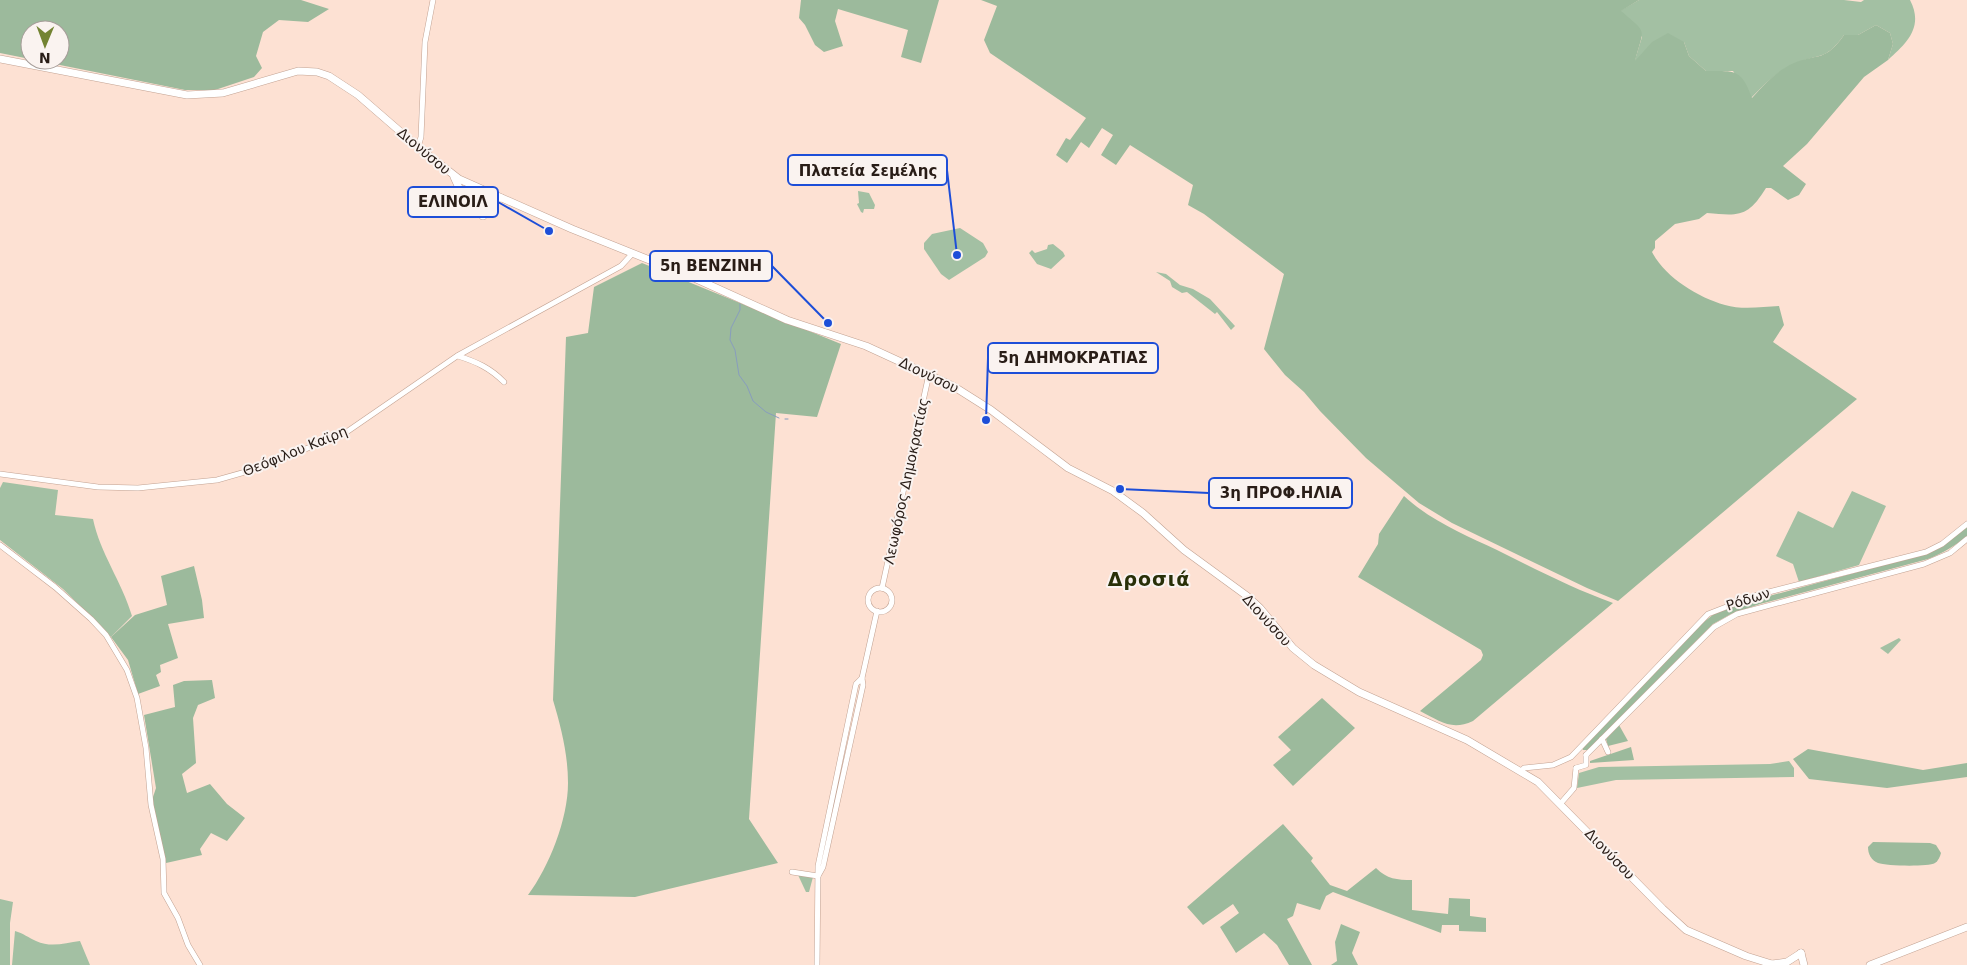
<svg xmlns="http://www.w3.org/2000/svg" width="1967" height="965" font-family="'DejaVu Sans',sans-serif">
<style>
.green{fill:#a3c0a3}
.forest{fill:#9cba9c}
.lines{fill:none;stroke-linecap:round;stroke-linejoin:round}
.stream{stroke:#889dbe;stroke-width:1}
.minor-casing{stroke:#c2a292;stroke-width:6}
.major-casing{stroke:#c2a292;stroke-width:8}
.minor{stroke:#fff;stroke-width:5}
.major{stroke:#fff;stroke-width:7}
.labels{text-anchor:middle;stroke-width:4;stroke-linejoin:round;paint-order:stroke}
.street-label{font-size:14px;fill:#291d17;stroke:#faf3f0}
.district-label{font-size:19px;font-weight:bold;letter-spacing:1px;fill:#293008;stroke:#faf3f0}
.leader{fill:none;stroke:#1d4ed8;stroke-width:2}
.callout-dot{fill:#1d4ed8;stroke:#faf3f0;stroke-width:2}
.callout{fill:#faf3f0;stroke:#1d4ed8;stroke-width:2}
.callout-label{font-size:15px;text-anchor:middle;font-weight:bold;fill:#291d17}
</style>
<rect width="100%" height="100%" fill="#fde1d3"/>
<g class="green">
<path d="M1639,0H1844L1861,2L1864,0H1910C1924,27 1907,43 1888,60L1893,44L1890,33L1876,25L1858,35H1844C1825,62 1818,53 1794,64C1776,72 1765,84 1751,98L1733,71H1706L1689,56L1684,42L1634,63L1642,37L1620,11Z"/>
<path d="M858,191L869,193L875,205L874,209H864L863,213L861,212L857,204L859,203Z"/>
<path d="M960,228L983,243L988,252L985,257L949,280L941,274L924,249V243L932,234Z"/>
<path d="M1053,244L1063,252L1065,256L1051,269L1037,264L1029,253L1032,250L1035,253L1047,249L1048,245Z"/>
<path d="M1156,272L1166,274L1180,285L1193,289L1210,299L1235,326L1231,330L1217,312L1215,314L1187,292L1182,293L1172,287L1170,281Z"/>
<path d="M3,482L58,490L55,515L93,519C100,553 122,582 132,616L111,637L63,589L0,540V488Z"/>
<path d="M1852,491L1886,506L1859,565L1799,582L1793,564L1776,556L1798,511L1833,528Z"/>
<path d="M1899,638L1901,640L1888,654L1880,648Z"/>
<path d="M1789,761L1794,768V777L1616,780L1577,788L1579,773L1599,767L1770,764Z"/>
<path d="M798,875L813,877L809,892H806Z"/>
<path d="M0,899L13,902L10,923V965H0Z"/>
<path d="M15,931C23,933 29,938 36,941C51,948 65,943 80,941L90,965H12Z"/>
</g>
<g class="forest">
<path d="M0,0H301L329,9L308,22L279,20L263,32L256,56L262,68L254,77L215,90H185L35,60H60V30H30V59L0,53Z"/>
<path d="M801,0H939L921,63L901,57L908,30L838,9L835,21L843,46L824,52L815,45L805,25L799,18Z"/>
<path d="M981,0H1639L1621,11C1648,34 1644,27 1635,61L1652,42L1668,33L1684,42L1689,56L1706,71C1735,71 1741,68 1752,98C1765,84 1776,71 1794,63C1819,53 1825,62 1844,35H1858L1876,25L1890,33L1893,44L1888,60L1864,77L1807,144L1783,166L1806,184L1799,195L1788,200L1771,188H1766C1748,217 1740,216 1707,213L1699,219L1675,224L1655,241V248L1652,252C1665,277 1697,297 1725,305C1741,310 1762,307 1779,306L1784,325L1773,342L1857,399L1618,601L1587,588L1452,523L1419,503L1366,458L1320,411L1304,392L1285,375L1264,349L1284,274L1204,214L1188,205L1193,185L1130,145L1116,165L1101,155L1113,135L1102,128L1089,148L1081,142L1067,163L1056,155L1066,138L1070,140L1086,118L990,53L984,40L997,6Z"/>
<path d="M642,263L841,344L817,417L776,413L749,819L778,863L635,897L528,895C549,867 568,819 568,783C568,754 561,727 553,700L566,337L588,333L594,287Z"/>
<path d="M1404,496C1431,521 1465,535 1497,550C1535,569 1574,589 1613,603L1473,721C1451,731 1440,721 1420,711L1481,660L1483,655L1481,650L1358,577L1378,544L1379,534Z"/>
<path d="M1967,527V536C1955,546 1943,553 1928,559L1760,604L1731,614L1713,624L1588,750H1583L1582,747L1700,625L1714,614L1729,607L1920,555L1940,548Z"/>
<path d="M194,566L202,600L204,618L168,624L178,658L160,665L161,672L156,675L160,686L138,694L128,660L111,637L135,615L167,605L161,576Z"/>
<path d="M212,680L215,698L198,705L193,718L196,763L182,774L187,793L210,784L227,804L245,818L227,841L211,833L200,849L202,855L166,863L153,807V797L156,788L144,715L175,707L173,685L184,681Z"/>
<path d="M1322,698L1355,728L1293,786L1273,765L1291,750L1278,737Z"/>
<path d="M1619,725L1628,741L1608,746L1606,739Z"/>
<path d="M1631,747L1634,760L1590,763V761Z"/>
<path d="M1808,749L1923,770L1967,763V777L1887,788L1809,779L1793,759Z"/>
<path d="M1283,824L1313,858L1311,861L1330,885L1347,891L1376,868C1387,879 1397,880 1412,880V910L1448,914L1449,898L1470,899V916L1486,918V932L1459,931V925H1442L1441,933L1333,892L1326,896L1320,910L1297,903L1293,916L1287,919L1312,965H1289L1277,945L1264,933L1236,953L1220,927L1239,913L1233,904L1203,925L1187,907Z"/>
<path d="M1873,842L1930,843L1936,845L1941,853C1940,857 1938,861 1935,863C1928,867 1886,866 1878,863C1871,860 1868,854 1868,847Z"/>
<path d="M1341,924L1360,932L1352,953L1358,965H1331L1337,961L1335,942Z"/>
</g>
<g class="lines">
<g class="stream">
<path d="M740,304V310L731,328L730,340L735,350L739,375L747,386L753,401L766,412L779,418"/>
<path d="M785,419H788"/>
</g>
<defs>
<g id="minor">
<path d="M418,147L421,137L425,42L433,0"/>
<path d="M458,356C477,362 490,368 504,382"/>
<path d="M0,474L98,487L138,488L217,480L263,467L348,431L457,356L621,266L632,254"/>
<path d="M0,545L55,587L91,619L106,635L127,670L137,698L146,748L151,805L163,859L164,893L178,918L188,945L200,965"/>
<path d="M882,588L929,374"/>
<circle cx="880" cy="600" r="12"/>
<path d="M862,678L877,611"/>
<path d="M1602,739L1608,752"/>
<path d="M1586,755L1714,627L1737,614L1924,564L1950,553L1967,539"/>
<path d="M1576,768L1586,765V755"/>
<path d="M1521,771L1524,768L1553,765L1571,757L1708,614L1757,595L1926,552L1942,544L1967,524"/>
<path d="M1561,803L1574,788L1576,768"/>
<path d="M792,872L818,876"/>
<path d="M817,965L818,866L856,684L862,678L863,685L823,867L818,876"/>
</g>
<g id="major">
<path d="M0,59L187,95L223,93L298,71L317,72L329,76L358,95L418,147L459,179L572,229L692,277L787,320L866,346L953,386L991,410L1068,468L1113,491L1143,513L1184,550L1247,596L1260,608L1293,648L1314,665L1359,692L1467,740L1538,782L1663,909L1686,930L1746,956L1775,965"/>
<path d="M454,177L461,192"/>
<path d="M483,216C484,205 488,199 501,198"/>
<path d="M1801,953L1804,965"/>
<path d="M1772,964L1787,962L1801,953"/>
<path d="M1870,965L1967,927"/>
</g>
</defs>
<use href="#minor" class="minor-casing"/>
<use href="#major" class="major-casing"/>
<use href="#minor" class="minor"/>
<use href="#major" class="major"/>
</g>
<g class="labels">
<g class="street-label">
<text transform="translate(424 151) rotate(40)" y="5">Διονύσου</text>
<text transform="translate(929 375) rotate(26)" y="5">Διονύσου</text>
<text transform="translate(295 451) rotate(-22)" y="5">Θεόφιλου Καϊρη</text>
<text transform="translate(906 481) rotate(-78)" y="5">Λεωφόρος Δημοκρατίας</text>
<text transform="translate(1748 599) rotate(-18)" y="5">Ρόδων</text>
<text transform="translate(1267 620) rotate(48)" y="5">Διονύσου</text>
<text transform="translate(1610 854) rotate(46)" y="5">Διονύσου</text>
</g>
<g class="district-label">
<text x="1149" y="586">Δροσιά</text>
</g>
</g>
<path class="leader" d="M957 255L947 170M549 231L498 202M828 323L772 266M986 420L988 358M1120 489L1209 493"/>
<g class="callout-dot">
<circle cx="957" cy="255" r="5"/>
<circle cx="549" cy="231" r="5"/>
<circle cx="828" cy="323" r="5"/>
<circle cx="986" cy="420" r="5"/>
<circle cx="1120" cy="489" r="5"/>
</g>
<g class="callout">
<rect x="788" y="155" width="159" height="30" rx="5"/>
<rect x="408" y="187" width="90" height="30" rx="5"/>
<rect x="650" y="251" width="122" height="30" rx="5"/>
<rect x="988" y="343" width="170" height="30" rx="5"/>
<rect x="1209" y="478" width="143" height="30" rx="5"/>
</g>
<g class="callout-label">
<text x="868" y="176">Πλατεία Σεμέλης</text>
<text x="453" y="207">ΕΛΙΝΟΙΛ</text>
<text x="711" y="271">5η ΒΕΝΖΙΝΗ</text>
<text x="1073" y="363">5η ΔΗΜΟΚΡΑΤΙΑΣ</text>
<text x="1281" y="498">3η ΠΡΟΦ.ΗΛΙΑ</text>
</g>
<g transform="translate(45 45) rotate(181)"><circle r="24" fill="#faf3f0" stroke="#a69d99"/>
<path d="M0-4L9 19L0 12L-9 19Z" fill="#738332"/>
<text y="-8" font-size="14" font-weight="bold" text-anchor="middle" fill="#291d17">N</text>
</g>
</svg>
